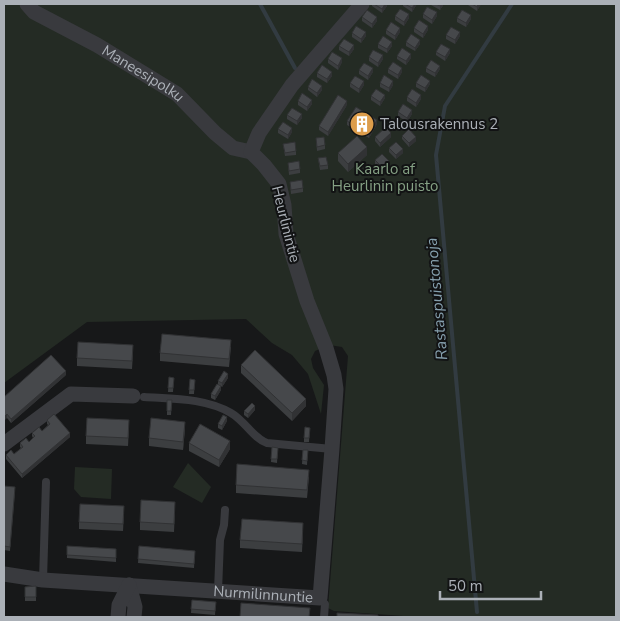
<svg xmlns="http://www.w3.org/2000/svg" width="620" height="621" font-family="'Nunito Sans',sans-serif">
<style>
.green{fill:#242b24}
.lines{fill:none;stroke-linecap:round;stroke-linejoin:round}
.stream{stroke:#323b41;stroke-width:4}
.lane{stroke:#393a3e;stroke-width:8}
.street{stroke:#393a3e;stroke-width:15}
.wall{fill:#3c3e40}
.shaded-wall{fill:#313234}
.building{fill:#46484b;stroke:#313234}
.labels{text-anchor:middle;stroke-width:4;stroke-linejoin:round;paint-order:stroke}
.street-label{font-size:15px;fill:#abb0b7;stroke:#121314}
.poi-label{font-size:15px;fill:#abb0b7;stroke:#121314;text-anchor:start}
.park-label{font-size:15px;fill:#85a084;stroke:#121314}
.water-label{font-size:16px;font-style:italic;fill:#86a0ae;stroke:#121314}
</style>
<rect width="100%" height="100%" fill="#171819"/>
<g class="green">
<path d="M4,4H616V617H417L334,611L328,608L348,356L342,347L329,345L315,351L311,359L313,368L324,385L321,414L308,374L292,355L272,343L246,319L87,322L4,383Z"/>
<path d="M188,463L211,487L202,503L173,487Z"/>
<path d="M75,467L112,469L111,499L81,497L74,489Z"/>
</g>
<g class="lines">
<g class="stream">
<path d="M260,4L295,68"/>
<path d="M477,612L436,155L445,106L512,4"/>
</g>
<g class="lane">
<path d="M144,397C173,399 205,398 231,413C245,421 253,438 267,443L332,449"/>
<path d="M43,580L46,482"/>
<path d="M218,591L220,540L224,525L225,510"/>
<path d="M320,598L325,604L324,617"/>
</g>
<g class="street">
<path id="s1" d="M27,4L34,12L97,45L177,94L215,133L233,148L251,152"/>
<path d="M4,444L71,394L133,396"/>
<path id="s2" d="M4,574L43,580L320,598L332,449L336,389L334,375L326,348L307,301L286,234L284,205L279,184L264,165L251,152L259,133L292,85L362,4"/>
<path d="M129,585L135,607L134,617"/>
<path d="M118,617L119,605L129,585"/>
</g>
</g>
<g class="wall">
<path d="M372,4H387V6L382,13L372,6Z"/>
<path d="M403,4H417L412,12L403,6Z"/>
<path d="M431,4H444L440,10L431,5Z"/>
<path d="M468,4H481L477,11L468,5Z"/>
<path d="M423,14L437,16L432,24L423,18Z"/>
<path d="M395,16L409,18L404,26L395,20Z"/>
<path d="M362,17L377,21L372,28L362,21Z"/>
<path d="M457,18L471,19L466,27L457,22Z"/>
<path d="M414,28L428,30L423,38L414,32Z"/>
<path d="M386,30L400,32L395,40L386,34Z"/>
<path d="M352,33L366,36L361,43L352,37Z"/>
<path d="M446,35L460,36L455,44L446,39Z"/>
<path d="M406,42L420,44L415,51L406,46Z"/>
<path d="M378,44L392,46L387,53L378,48Z"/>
<path d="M339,46L354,49L349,56L339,50Z"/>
<path d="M436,52L450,53L445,61L436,55Z"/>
<path d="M397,56L411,58L406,65L397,59Z"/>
<path d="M369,57L383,59L378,67L369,61Z"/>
<path d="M328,59L342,62L338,70L328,63Z"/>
<path d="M426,68L440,69L435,77L426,72Z"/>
<path d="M388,69L402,72L398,79L388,73Z"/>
<path d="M359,70L373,72L368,80L359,74Z"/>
<path d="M317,73L332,76L327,83L317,77Z"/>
<path d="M350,83L364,85L359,93L350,87Z"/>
<path d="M380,83L393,85L389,92L380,87Z"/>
<path d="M416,83L430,84L425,92L416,87Z"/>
<path d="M308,87L322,90L317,97L308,90Z"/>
<path d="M371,96L385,98L380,106L371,100Z"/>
<path d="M407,97L421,99L416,107L407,101Z"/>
<path d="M298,101L312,104L307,111L298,105Z"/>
<path d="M347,105L328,136L319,130V126Z"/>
<path d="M398,112L412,114L407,122L398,116Z"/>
<path d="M287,115L302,118L297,125L287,119Z"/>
<path d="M347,121L377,124L369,138L347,125Z"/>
<path d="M278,129L292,132L288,139L278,133Z"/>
<path d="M402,136L416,141L409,147L402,139Z"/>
<path d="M375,137H391L380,147L375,141Z"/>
<path d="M316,138L325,145V149L317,151Z"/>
<path d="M283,144L296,151V155L285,156Z"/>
<path d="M389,148L403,153L396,159L389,152Z"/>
<path d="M338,153L367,155L348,172L338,161Z"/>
<path d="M318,158L328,165V169L320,170Z"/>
<path d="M375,160L389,165L382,171L375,164Z"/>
<path d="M288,163L300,169V173L289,175Z"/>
<path d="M290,182L303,188V192L291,194Z"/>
<path d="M231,347L229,367L160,361V353Z"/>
<path d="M133,352L132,369L77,366V358Z"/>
<path d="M241,365L306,406L292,421L241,373Z"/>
<path d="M66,375L11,423L7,418L4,397Z"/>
<path d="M169,377L174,378L173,392H168Z"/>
<path d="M228,378L222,387L221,386V390L215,400L211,398V394L218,384V381Z"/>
<path d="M190,379L195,380L194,394H189Z"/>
<path d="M167,400H172L171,415H167Z"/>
<path d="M255,410L248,418L244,415V411Z"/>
<path d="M47,420L70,437L22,478L6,459V455L14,454L21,448L20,447V443L29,442L33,438L32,436V433L42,431L48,425L47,424Z"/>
<path d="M227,421L222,430L218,428V424Z"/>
<path d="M129,428L128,446L86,444V436Z"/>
<path d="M310,428L309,442H304V438Z"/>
<path d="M185,429L183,450L149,446V438Z"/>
<path d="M189,443L230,449L219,467L189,451Z"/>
<path d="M272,447L278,448L277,463L271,462Z"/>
<path d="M303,450H308L307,465L302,464Z"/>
<path d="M309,477L307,498L236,493V485Z"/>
<path d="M4,486L15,491L10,551L4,550Z"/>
<path d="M175,510L174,532L140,530V522Z"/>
<path d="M124,513L123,531L79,529V522Z"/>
<path d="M303,531L302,552L240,548V540Z"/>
<path d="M67,546L116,549V562L67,558Z"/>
<path d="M139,546L195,551L194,568L138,563Z"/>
<path d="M36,586V601H25V587Z"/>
<path d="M192,600L216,602L215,615L191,613Z"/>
</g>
<g class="shaded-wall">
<path d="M385,4H387V6L382,13V9Z"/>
<path d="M415,4H417L412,12V8Z"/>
<path d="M442,4H444L440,10V6Z"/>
<path d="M478,4H481L477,11V7Z"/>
<path d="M437,12V16L432,24V20Z"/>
<path d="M409,14V18L404,26V22Z"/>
<path d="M471,15V19L466,27V23Z"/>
<path d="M377,17V21L372,28V24Z"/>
<path d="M428,26V30L423,38V34Z"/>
<path d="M400,28V32L395,40V36Z"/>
<path d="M366,32V36L361,43V39Z"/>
<path d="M460,32V36L455,44V40Z"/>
<path d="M420,40V44L415,51V48Z"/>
<path d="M392,42V46L387,53V49Z"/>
<path d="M354,45V49L349,56V52Z"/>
<path d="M450,49V53L445,61V57Z"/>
<path d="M411,54V58L406,65V61Z"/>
<path d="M383,55V59L378,67V63Z"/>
<path d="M342,58V62L338,70V66Z"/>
<path d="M440,66V69L435,77V73Z"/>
<path d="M373,68V72L368,80V76Z"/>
<path d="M402,68V72L398,79V75Z"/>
<path d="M332,72V76L327,83V79Z"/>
<path d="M364,81V85L359,93V89Z"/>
<path d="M393,81V85L389,92V88Z"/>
<path d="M430,81V84L425,92V88Z"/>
<path d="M322,86V90L317,97V93Z"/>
<path d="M385,95V98L380,106V102Z"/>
<path d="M421,95V99L416,107V103Z"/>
<path d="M312,100V104L307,111V107Z"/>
<path d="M347,101V105L328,136V132Z"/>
<path d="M412,110V114L407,122V118Z"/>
<path d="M302,114V118L297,125V121Z"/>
<path d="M377,120V124L369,138V134Z"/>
<path d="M292,128V132L288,139V135Z"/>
<path d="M391,133V137L380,147V143Z"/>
<path d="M416,137V141L409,147V143Z"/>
<path d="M367,147V155L348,172V164Z"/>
<path d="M403,149V153L396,159V155Z"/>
<path d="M389,161V165L382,171V167Z"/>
<path d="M66,371V375L11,423V419Z"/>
<path d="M228,374V378L222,387V383Z"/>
<path d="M221,386V390L215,400V396Z"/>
<path d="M306,399V406L292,421V413Z"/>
<path d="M255,406V410L248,418V414Z"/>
<path d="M7,414V418L4,421V417Z"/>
<path d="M227,417V421L222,430V426Z"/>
<path d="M185,422V429L183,450V442Z"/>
<path d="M70,433V437L22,478V474Z"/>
<path d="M230,441V449L219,467V460Z"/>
</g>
<g class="building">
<path d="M374,4H385L382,9Z"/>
<path d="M405,4H415L412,8Z"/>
<path d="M436,4H442L440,6Z"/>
<path d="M472,4H478L477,7Z"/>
<path d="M427,7L437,12L432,20L423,14Z"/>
<path d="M400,9L409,14L404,22L395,16Z"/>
<path d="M367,10L377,17L372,24L362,17Z"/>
<path d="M462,10L471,15L466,23L457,18Z"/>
<path d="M419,20L428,26L423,34L414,28Z"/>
<path d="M391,22L400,28L395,36L386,30Z"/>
<path d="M356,26L366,32L361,39L352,33Z"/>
<path d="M451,27L460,32L455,40L446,35Z"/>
<path d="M411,34L420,40L415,48L406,42Z"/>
<path d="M383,36L392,42L387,49L378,44Z"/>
<path d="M344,39L354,45L349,52L339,46Z"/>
<path d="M441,44L450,49L445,57L436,52Z"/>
<path d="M402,48L411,54L406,61L397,56Z"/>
<path d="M373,50L383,55L378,63L369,57Z"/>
<path d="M332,52L342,58L338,66L328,59Z"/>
<path d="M431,60L440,66L435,73L426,68Z"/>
<path d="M393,62L402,68L398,75L388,69Z"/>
<path d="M364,63L373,68L368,76L359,70Z"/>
<path d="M322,65L332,72L327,79L317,73Z"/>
<path d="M384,75L393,81L389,88L380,83Z"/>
<path d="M421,75L430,81L425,88L416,83Z"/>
<path d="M355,76L364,81L359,89L350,83Z"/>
<path d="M312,79L322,86L317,93L308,87Z"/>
<path d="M376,89L385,95L380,102L371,96Z"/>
<path d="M412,89L421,95L416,103L407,97Z"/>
<path d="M302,93L312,100L307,107L298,101Z"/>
<path d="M338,95L347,101L328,132L319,126Z"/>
<path d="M403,104L412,110L407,118L398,112Z"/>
<path d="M356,107L377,120L369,134L347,121Z"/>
<path d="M292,108L302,114L297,121L287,115Z"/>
<path d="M283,122L292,128L288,135L278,129Z"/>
<path d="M386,127L391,133L380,143L375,137Z"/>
<path d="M409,129L416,137L409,143L402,136Z"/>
<path d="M357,136L367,147L348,164L338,153Z"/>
<path d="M324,137L325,145L317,147L316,138Z"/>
<path d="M295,142L296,151L285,153L283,144Z"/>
<path d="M396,142L403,149L396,155L389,148Z"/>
<path d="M382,154L389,161L382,167L375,160Z"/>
<path d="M326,157L328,165L320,166L318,158Z"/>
<path d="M299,161L300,169L289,171L288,163Z"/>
<path d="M302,180L303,188L291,190L290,182Z"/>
<path d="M162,334L231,340L229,359L160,353Z"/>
<path d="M78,342L133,345L132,361L77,358Z"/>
<path d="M255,350L306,399L292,413L241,365Z"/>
<path d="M51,355L66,371L11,419L7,414L4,417V397Z"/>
<path d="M224,371L228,374L222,383L218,381Z"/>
<path d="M169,377L174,378L173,388H168Z"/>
<path d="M190,379L195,380L194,390H189Z"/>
<path d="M217,384L221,386L215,396L211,394Z"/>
<path d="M167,400H172L171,411H167Z"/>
<path d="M252,403L255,406L248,414L244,411Z"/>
<path d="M54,414L70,433L22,474L6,455L11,450L14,454L23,447L20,443L26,438L29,442L35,436L32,433L39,427L42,431L50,424L47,420Z"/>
<path d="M223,415L227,417L222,426L218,424Z"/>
<path d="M87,418L129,420L128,438L86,436Z"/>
<path d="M151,418L185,422L183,442L149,438Z"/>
<path d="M200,424L230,441L219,460L189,443Z"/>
<path d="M305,427L310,428L309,438H304Z"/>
<path d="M272,447L278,448L277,459H271Z"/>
<path d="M303,450H308L307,461L302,460Z"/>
<path d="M237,464L309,470L307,490L236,485Z"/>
<path d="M4,486L15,487L10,547L4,546Z"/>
<path d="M141,500L175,502L174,524L140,522Z"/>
<path d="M80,504L124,506L123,524L79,522Z"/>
<path d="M242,519L303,523L302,544L240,540Z"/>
<path d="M67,546L116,549V558L67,555Z"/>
<path d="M139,546L195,551L194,564L138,559Z"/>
<path d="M36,586V597H25V587Z"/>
<path d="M192,600L216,602L215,611L191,609Z"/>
<path d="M241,603L310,608L309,617H240Z"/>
<path d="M337,613L378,615V617H337Z"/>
</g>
<defs>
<symbol id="building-disc" viewBox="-11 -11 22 22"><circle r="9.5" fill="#dd9d4b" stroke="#121314"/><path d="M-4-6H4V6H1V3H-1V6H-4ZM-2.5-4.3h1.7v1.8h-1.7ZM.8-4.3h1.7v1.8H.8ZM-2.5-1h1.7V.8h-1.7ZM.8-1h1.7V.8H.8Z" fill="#fff"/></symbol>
</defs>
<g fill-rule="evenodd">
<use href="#building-disc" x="348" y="110" width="28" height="28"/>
</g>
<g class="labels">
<g class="street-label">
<text dy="5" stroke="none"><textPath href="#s1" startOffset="136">Maneesipolku</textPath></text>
<text transform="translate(286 224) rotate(76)" y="5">Heurlinintie</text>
<text dy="5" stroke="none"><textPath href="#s2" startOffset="260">Nurmilinnuntie</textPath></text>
</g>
<g class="poi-label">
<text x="380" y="129">Talousrakennus 2</text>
</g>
<g class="park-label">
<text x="385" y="174">Kaarlo af<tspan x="385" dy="17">Heurlinin puisto</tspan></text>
</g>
<g class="water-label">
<text transform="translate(436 299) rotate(-95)" y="6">Rastaspuistonoja</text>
</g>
</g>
<rect width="620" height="621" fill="none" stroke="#abb0b7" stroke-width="10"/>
<path d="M440 591v8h101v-8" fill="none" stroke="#abb0b7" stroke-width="2.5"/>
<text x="448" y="591" font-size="15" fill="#abb0b7" stroke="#121314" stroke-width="4" paint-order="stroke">50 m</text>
</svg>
